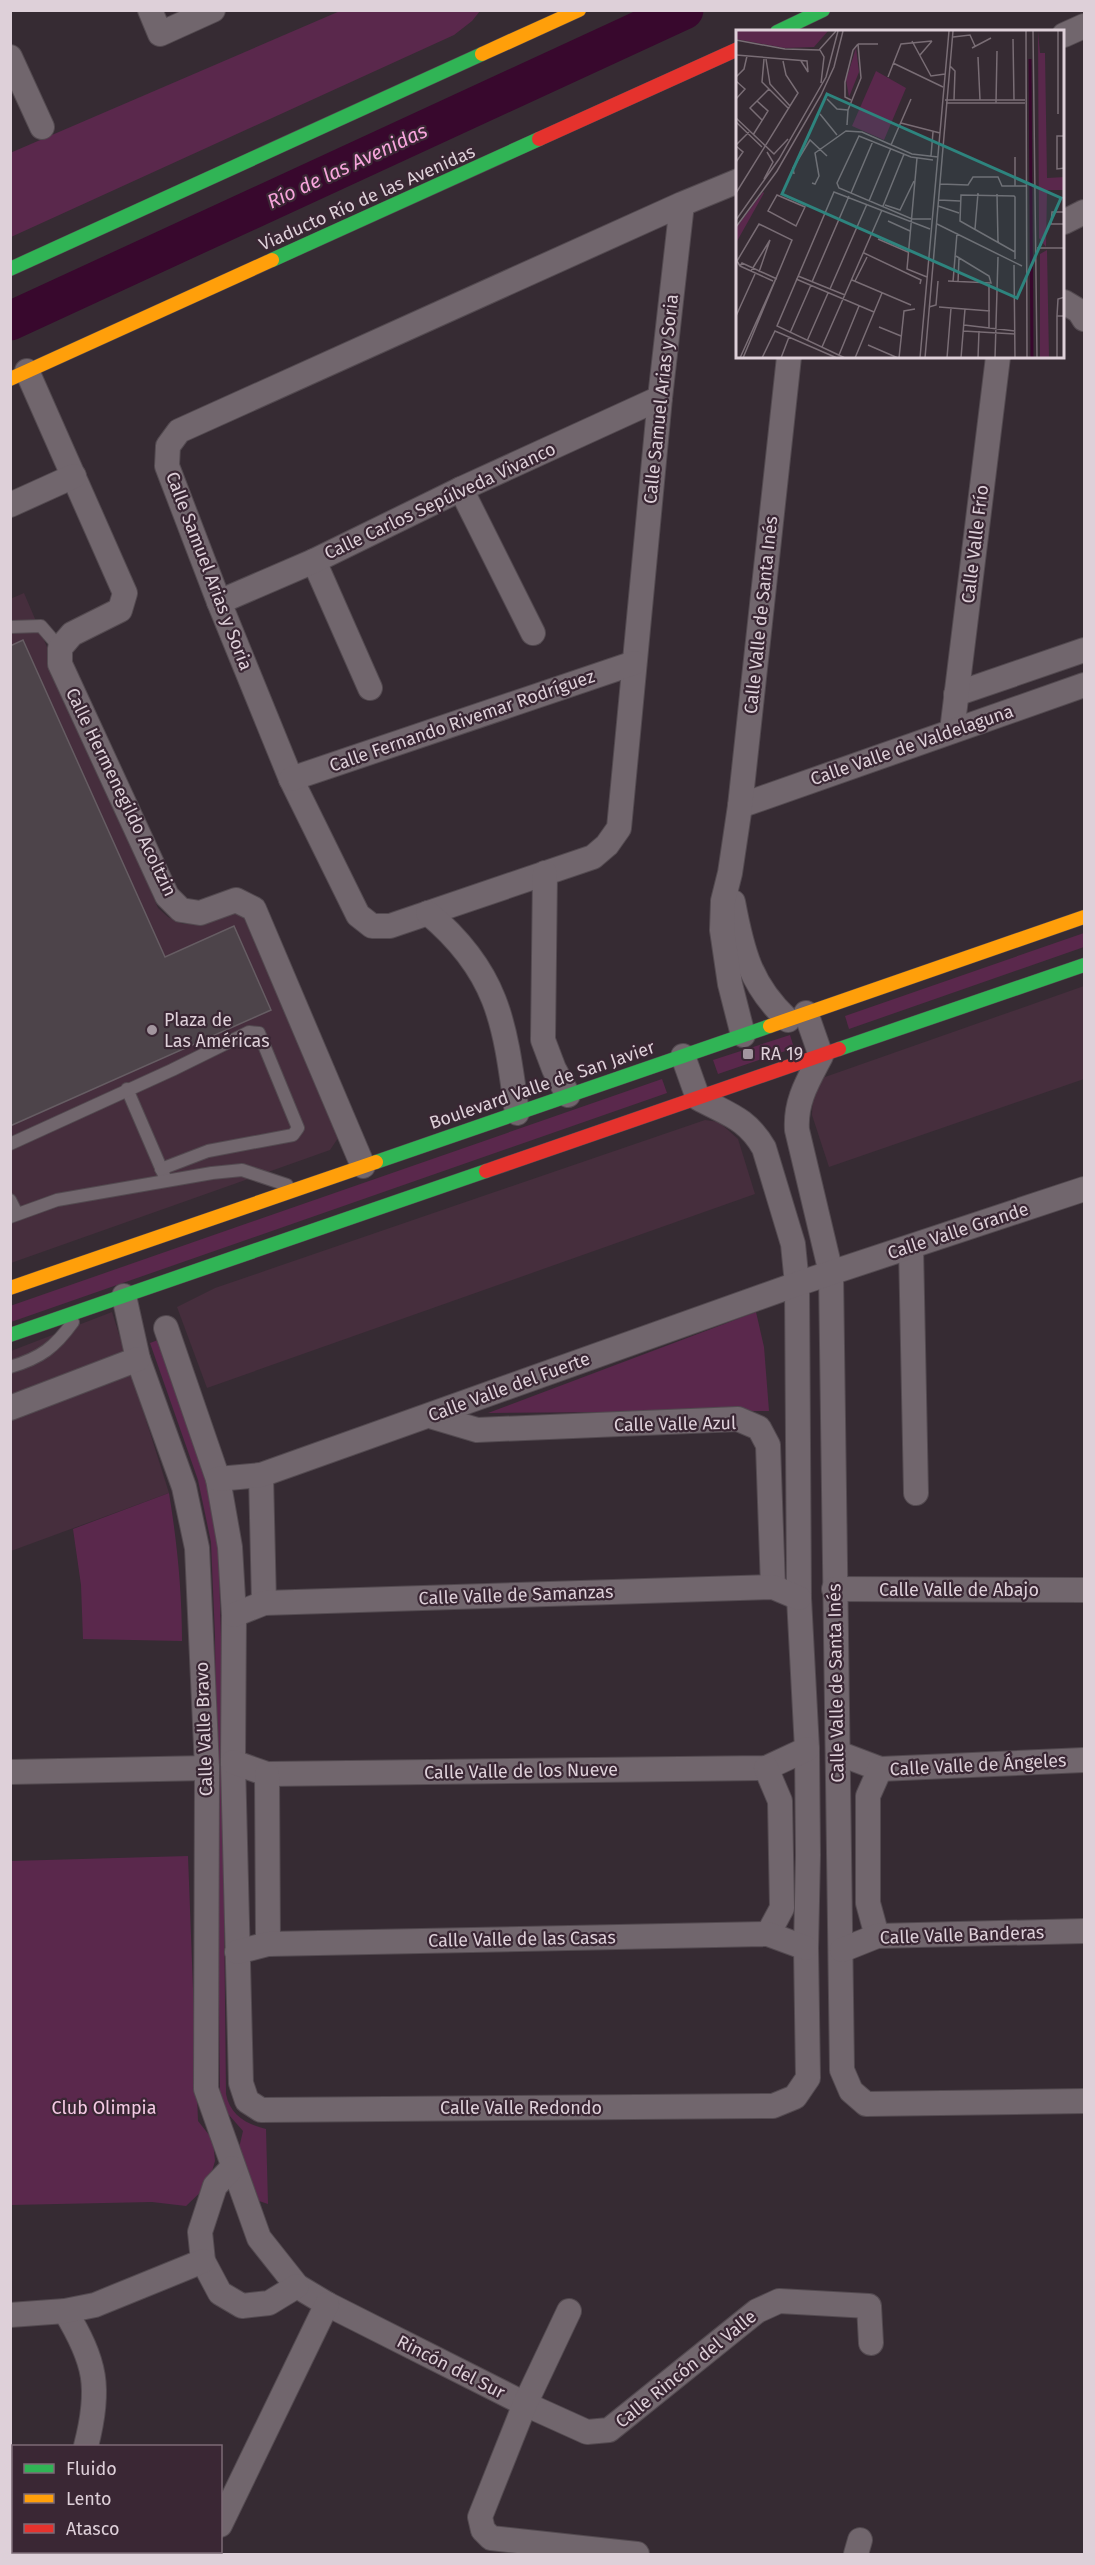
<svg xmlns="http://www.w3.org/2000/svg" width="1095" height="2565" font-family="'Fira Sans',sans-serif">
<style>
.built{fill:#462e3d}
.green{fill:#5a284c}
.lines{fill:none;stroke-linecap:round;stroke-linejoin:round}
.river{stroke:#38082d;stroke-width:39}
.building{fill:#4d444a;stroke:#665d63;stroke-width:1.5}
.lane-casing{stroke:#534a50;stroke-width:14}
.street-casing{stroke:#534a50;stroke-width:26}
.fast-casing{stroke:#534a50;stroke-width:15}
.slow-casing{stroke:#534a50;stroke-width:15}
.jam-casing{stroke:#534a50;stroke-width:15}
.lane{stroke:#71666d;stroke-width:12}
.street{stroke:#71666d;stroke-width:24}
.fast{stroke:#30b455;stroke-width:14}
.slow{stroke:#ff9f0a;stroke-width:14}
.jam{stroke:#e5322d;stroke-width:14}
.poi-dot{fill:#a3969f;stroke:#3a2734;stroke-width:2}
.labels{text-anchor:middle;stroke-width:4.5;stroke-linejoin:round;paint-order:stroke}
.street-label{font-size:18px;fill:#ded0d9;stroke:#3a2734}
.poi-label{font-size:18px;fill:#ded0d9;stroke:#3a2734;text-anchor:start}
.park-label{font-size:18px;fill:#f5cbe5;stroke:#3a2734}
.water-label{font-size:20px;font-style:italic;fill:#f7a5dc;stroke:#3a2734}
.inset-river{fill:none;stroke:#38082d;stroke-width:3}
.inset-road{fill:none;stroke:#796d75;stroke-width:1.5}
.view{fill:#2e847e;fill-opacity:0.15;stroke:#2e847e;stroke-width:3}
.inset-edge{fill:none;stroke:#ded0d9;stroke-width:3}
</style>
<rect width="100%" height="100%" fill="#362b33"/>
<g class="built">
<path d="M24,593L158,908L168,917L183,924H201L242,908L340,1135L330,1150L11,1263L10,599Z"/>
<path d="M1084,986V1079L829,1167L812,1115L813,1090L825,1077Z"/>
<path d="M705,1120L719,1122L738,1139L755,1194L207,1388L177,1307L215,1288Z"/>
<path d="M112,1312L169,1493L11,1551V1351Z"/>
</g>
<g class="green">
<path d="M340,11H480L472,21L454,35L11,237L10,153Z"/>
<path d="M1084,933V947L849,1029L845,1016Z"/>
<path d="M790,1035L794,1048L718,1074L713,1060Z"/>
<path d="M662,1079L667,1093L11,1322L10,1306Z"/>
<path d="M756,1312L764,1347L769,1411L488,1413Z"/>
<path d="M158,1340L206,1478L218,1540L221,1636L226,2094C230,2115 246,2124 266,2129L268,2204L259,2201L239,2148L243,2131L222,2107L220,2096L215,1636L211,1542L198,1480L150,1343Z"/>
<path d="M169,1493C177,1542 182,1591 182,1641L83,1639L81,1585L73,1529Z"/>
<path d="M188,1856L198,2121L213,2140L215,2161L208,2185L186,2206L152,2202L11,2205L10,1861Z"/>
</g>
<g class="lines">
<path class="river" d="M10,321L684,10"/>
</g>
<path class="building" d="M23,640L165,957L234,926L271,1010L10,1126V646Z"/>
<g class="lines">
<defs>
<g id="lane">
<path d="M10,627L41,626L60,648"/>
<path d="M127,1089L164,1175"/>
<path d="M10,1144L172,1070L249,1032L259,1033L298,1128L293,1135L208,1151L161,1169"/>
<path d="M10,1200L17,1214"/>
<path d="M10,1217L57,1200L212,1173L242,1170L287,1185"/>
<path d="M10,1367C41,1358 55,1347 73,1322"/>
</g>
<g id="street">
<path d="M150,10L160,34L213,10"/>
<path d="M1064,35L1084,26"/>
<path d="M10,57L42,127"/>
<path d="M682,204L660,398L619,828L607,845L593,857L390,926H372L358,915L291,779L219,602L167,466L168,446L179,431L682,204L738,181"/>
<path d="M1064,222L1084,212"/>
<path d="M1064,302L1079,311L1084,319"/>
<path d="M27,371L125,593L120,610L72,634L60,648V664L167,896L181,910L200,913L236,900L254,909L363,1166"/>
<path d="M461,489L533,633"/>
<path d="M10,505L74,476"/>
<path d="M314,561L370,688"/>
<path d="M219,602L314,561L461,489L660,398"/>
<path d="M956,694L1084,650"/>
<path d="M952,731L998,357"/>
<path d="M291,779L634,663"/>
<path d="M740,806L1084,685"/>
<path d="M545,873L543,1040L554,1069L568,1095"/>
<path d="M733,902C742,950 750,985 788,1020"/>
<path d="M428,913C500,973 505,1026 517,1113"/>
<path d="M806,1013L821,1056C808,1081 795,1101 797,1130L831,1273L842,2070L851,2091L866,2104L1084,2101"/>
<path d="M743,1035L730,984L722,930L723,901L730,873L740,806L789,357"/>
<path d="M911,1247L916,1493"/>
<path d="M124,1296L138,1359L184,1487L197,1548L207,1768L206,2089L259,2238L297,2286L327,2304L525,2404L587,2432L609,2430L757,2311L779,2301L869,2306L871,2343"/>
<path d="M166,1328L218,1479L230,1547L234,1615L233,1762L241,2083L247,2101L261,2110L773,2106L795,2097L808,2078L806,1948L808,1855L807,1749L799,1598L797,1284L793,1244L764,1148C747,1118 727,1114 698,1098L683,1056"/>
<path d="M10,1408L138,1359"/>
<path d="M430,1416L477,1430L738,1419L759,1428L768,1445L773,1587"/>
<path d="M261,1475L264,1603"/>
<path d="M218,1479L261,1475L797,1284L1084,1189"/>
<path d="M834,1589L1084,1590"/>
<path d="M234,1615L264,1603L773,1587L799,1598"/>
<path d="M838,1753L880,1769L1084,1760"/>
<path d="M233,1762L267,1774L766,1768L807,1749"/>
<path d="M766,1768L780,1801L782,1908L768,1934"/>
<path d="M10,1772L207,1768"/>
<path d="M267,1774L268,1944"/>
<path d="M877,1936L868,1903V1796L880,1769"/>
<path d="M842,1950L877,1936L1084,1931"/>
<path d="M237,1952L268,1944L768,1934L806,1948"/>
<path d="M232,2168L215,2186L200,2232L203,2261L220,2293L242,2306L269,2303L297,2286"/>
<path d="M65,2311C96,2362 101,2388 86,2446"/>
<path d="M569,2311L525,2404L480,2517L483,2530L491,2538L637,2554"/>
<path d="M10,2315L65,2311L95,2305L203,2261"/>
<path d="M220,2525L327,2304"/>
<path d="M206,2554L208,2552"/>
<path d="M856,2554L860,2540"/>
</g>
<g id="fast">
<path d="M777,32L823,10"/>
<path d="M272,260L539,139"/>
<path d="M10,269L482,54"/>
<path d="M839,1049L1084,965"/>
<path d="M376,1162L770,1026"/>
<path d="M10,1335L486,1171"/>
</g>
<g id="slow">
<path d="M482,54L579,10"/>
<path d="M10,379L272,260"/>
<path d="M770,1026L1084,917"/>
<path d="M10,1288L376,1162"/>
</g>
<g id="jam">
<path d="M539,139L738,49"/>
<path d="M486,1171L839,1049"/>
</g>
</defs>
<use href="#lane" class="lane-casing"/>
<use href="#street" class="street-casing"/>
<use href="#fast" class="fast-casing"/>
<use href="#slow" class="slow-casing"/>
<use href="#jam" class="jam-casing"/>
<use href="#lane" class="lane"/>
<use href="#street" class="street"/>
<use href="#fast" class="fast"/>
<use href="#slow" class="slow"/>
<use href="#jam" class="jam"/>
</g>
<g class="poi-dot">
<circle cx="152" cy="1030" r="6"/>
<rect x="742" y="1048" width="12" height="12" rx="3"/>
</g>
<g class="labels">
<g class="street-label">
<text transform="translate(367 198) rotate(-24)" y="6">Viaducto Río de las Avenidas</text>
<text transform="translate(661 399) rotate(-84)" y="6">Calle Samuel Arias y Soria</text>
<text transform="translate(440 501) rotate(-25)" y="6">Calle Carlos Sepúlveda Vivanco</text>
<text transform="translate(975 544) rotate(-83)" y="6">Calle Valle Frío</text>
<text transform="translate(209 571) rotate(69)" y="6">Calle Samuel Arias y Soria</text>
<text transform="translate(761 615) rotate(-84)" y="6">Calle Valle de Santa Inés</text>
<text transform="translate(462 721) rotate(-19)" y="6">Calle Fernando Rivemar Rodríguez</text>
<text transform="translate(912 745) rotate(-19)" y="6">Calle Valle de Valdelaguna</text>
<text transform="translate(121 792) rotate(64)" y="6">Calle Hermenegildo Acoltzin</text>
<text transform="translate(542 1085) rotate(-19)" y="6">Boulevard Valle de San Javier</text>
<text transform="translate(958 1231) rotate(-18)" y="6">Calle Valle Grande</text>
<text transform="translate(509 1387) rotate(-20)" y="6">Calle Valle del Fuerte</text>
<text transform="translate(675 1424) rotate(-1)" y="6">Calle Valle Azul</text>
<text x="959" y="1596">Calle Valle de Abajo</text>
<text transform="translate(516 1595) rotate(-2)" y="6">Calle Valle de Samanzas</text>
<text transform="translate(836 1683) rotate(-91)" y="6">Calle Valle de Santa Inés</text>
<text transform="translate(204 1729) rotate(-92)" y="6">Calle Valle Bravo</text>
<text transform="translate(978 1765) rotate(-3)" y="6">Calle Valle de Ángeles</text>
<text transform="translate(521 1771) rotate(-1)" y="6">Calle Valle de los Nueve</text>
<text transform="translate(962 1935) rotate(-2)" y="6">Calle Valle Banderas</text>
<text transform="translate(522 1939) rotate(-1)" y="6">Calle Valle de las Casas</text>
<text x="521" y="2114">Calle Valle Redondo</text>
<text transform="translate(451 2367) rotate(27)" y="6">Rincón del Sur</text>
<text transform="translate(686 2369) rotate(-39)" y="6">Calle Rincón del Valle</text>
</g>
<g class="poi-label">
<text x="164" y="1026">Plaza de<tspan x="164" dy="21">Las Américas</tspan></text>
<text x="760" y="1060">RA 19</text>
</g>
<g class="park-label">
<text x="104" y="2114">Club Olimpia</text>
</g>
<g class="water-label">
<text transform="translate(347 166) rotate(-25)" y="7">Río de las Avenidas</text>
</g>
</g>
<g transform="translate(736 30)">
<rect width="328" height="328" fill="#362b33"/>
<path d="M0,1H92L78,17L49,18L0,9ZM302,1L304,23H309L311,148L329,147L328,160H311L310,217L303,208ZM120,18L123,42L113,67L110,50ZM140,41L170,58L148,110L116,96ZM27,162L28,163L0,213V198ZM311,220L313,328H304V224Z" fill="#5a284c"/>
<path class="inset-river" d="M294,29L296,328"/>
<path class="inset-road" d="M290,1L291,328M297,1L301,328M217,7L234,5L239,16M277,9L278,70M0,10L49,19L83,20L100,1M176,11L195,46L209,44M122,14H142M236,18L255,8M84,20L88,27L85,53M0,25L71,31L72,42L65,31M184,25L196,11M242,27L244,70M28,29L26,52L53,79M30,29L34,54L54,76M157,33L207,57M214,36L219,41L218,70M0,47L8,39L11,26M152,47L165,14L196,11M0,51L9,59L0,69M91,69L101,79L112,80M115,70L109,67V52L117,20L122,14M209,70H289M210,73H289M260,73L261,21M84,84L101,105M322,84V1M0,88L38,124L52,109M26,90L14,78L33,59M0,92L26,117M165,93L204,103M111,95L112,80L125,48L122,14M17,105L32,81L21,71M329,106H321V139L329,138M0,115L13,102M155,115L175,69M0,116L7,122L0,132M195,126L197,102M279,127V156M181,128L171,239L191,247M58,144L57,138L74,110L91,126M28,149L37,132L31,122M76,153L79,154L83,146L79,123L110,101L126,102L176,124L202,127M204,154L232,155L237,147H262L266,156H290M0,163L62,63L50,45L47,31M115,163L137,111M261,164L262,212M41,165L69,177L60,196L32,181ZM203,170L224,171M133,171L155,118M149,175L164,180L178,151M147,176L168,124M202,176L223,183M329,182H316L315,194H329M195,189H176L103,158L101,153L123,106L175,127L197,130M0,190L43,129L90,47L102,1M152,191L174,201M201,194L286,236M0,197L41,141L85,65L98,37L107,1M239,199L242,163M142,209L172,222M301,218H329M128,223L185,250L184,254M279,229V167L278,166L225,165L224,191L279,222M278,235L279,328M4,236L1,231L23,194L56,210L7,328M4,236L6,233L41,249M4,236L37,251M15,241L34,210L23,242M62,246L109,265M60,249L138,282M116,250L175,275M119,251L131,227M212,251L255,253L253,246L220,226M76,252L113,166M217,252L221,203M222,252L223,228M94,259L131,174M329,267L322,269L321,286H329M193,277L200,275L202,251M203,277L254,281M0,286L19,244M228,295L279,301M143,297L165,306M253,299V254M227,301L279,304M54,303L75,255M71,311L92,263M132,315L162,328M86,317L146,180M103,325L123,276M4,328L41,246M26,328L39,301L101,328M45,328L53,307M109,328L41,296L98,162L194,199M119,328L146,263M163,328L168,281L179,279M184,328L213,1M189,328L217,1M211,328L215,278M225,328L229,279M242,328L243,301M259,328L262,227M321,328V286"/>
<path class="view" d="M91,64L325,168L281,268L46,164Z"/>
<rect width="328" height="328" class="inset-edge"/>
</g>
<rect width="1095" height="2565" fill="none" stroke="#ded0d9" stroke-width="24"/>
<rect x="12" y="2445" width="210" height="108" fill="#3a2734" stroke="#7c6b76" stroke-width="1.5"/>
<rect x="24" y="2464" width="30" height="9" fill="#30b455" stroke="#7c6b76" stroke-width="1.5"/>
<text x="66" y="2475" font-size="18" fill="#ded0d9">Fluido</text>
<rect x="24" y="2494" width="30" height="9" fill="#ff9f0a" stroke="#7c6b76" stroke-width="1.5"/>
<text x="66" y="2505" font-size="18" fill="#ded0d9">Lento</text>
<rect x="24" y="2524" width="30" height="9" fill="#e5322d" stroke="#7c6b76" stroke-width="1.5"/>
<text x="66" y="2535" font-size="18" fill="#ded0d9">Atasco</text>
</svg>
